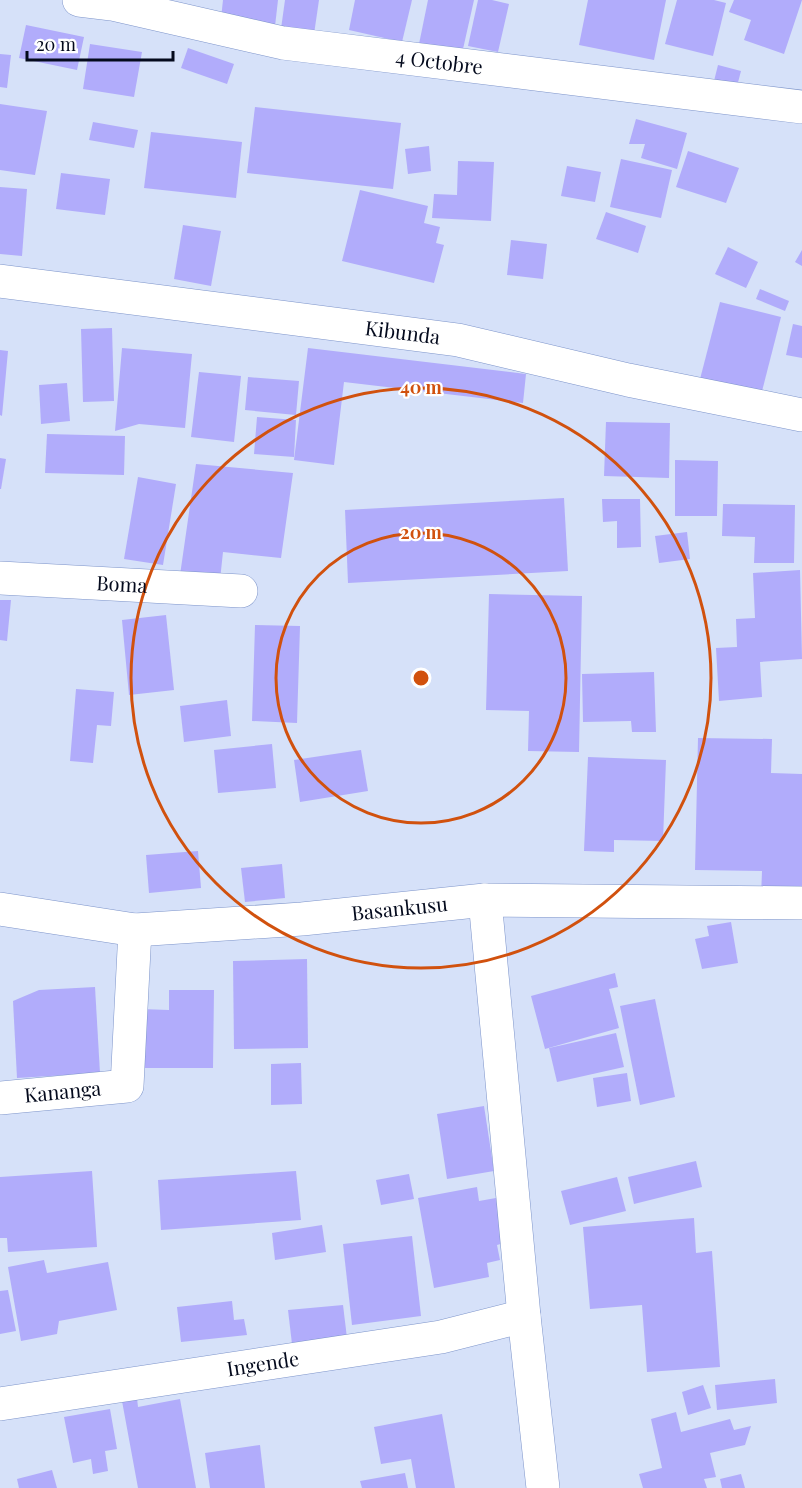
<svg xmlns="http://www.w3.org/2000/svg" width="802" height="1488" font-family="'Playfair Display',serif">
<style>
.building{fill:#b1acfb}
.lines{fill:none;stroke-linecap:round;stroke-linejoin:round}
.street-casing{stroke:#7d94ca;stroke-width:34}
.street{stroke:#fff;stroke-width:33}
.ring{fill:none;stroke:#d1510e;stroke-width:3}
.labels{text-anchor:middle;stroke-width:4.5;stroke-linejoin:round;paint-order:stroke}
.street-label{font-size:20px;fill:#040a1d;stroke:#fff}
.centre{fill:#d1510e;stroke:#fff;stroke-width:3}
.ring-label{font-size:18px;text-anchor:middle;font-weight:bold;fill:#d1510e;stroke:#fff;stroke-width:4.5;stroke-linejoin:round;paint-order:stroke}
</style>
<rect width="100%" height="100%" fill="#d6e1f9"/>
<g class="building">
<path d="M223,0H278L274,35L220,28Z"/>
<path d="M285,0H319L313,41L280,36Z"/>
<path d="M355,0H412L402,42L349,30Z"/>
<path d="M428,0H474L461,58L418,49Z"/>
<path d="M478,0H492L509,4L498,52L468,46Z"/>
<path d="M588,0H666L654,60L579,45Z"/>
<path d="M677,0H714L726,3L713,56L665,44Z"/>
<path d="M734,0H802L784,54L744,40L751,20L729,12Z"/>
<path d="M26,25L84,37L77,70L19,58Z"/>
<path d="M90,44L142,52L134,97L83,89Z"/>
<path d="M188,48L234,64L227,84L181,68Z"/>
<path d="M0,54L11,55L7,88L0,87Z"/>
<path d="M718,65L741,71L735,94L712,89Z"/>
<path d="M0,104L47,111L35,175L0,170Z"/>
<path d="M255,107L401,123L393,189L247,173Z"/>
<path d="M636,119L687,133L677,169L641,158L645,144H629Z"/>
<path d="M93,122L138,130L134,148L89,140Z"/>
<path d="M151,132L242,142L236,198L144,188Z"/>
<path d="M429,146L431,171L408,174L405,149Z"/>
<path d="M688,151L739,168L726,203L676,187Z"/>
<path d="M621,159L672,170L661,218L610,207Z"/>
<path d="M458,161L494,162L491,221L432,218L434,194L457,195Z"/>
<path d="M567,166L601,172L595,202L561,196Z"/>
<path d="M61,173L110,179L105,215L56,209Z"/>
<path d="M0,187L27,189L22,256L0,254Z"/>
<path d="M360,190L428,206L424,223L440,227L436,243L444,245L434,283L342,261Z"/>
<path d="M606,212L646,226L638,253L596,239Z"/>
<path d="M183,225L221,231L211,286L174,279Z"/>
<path d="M511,240L547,244L543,279L507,275Z"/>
<path d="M728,247L758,262L746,288L715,274Z"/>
<path d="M802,250V266L795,262Z"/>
<path d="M760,289L789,301L785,311L756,299Z"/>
<path d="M720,302L781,317L760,399L699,383Z"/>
<path d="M793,324L802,326V358L786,355Z"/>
<path d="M112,328L114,401L83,402L81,329Z"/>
<path d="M122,348L192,354L185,428L139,424L115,431Z"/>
<path d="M308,348L526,374L523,403L344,382L334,465L294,460Z"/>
<path d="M0,350L8,351L2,416L0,415Z"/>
<path d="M199,372L241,376L234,442L191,437Z"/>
<path d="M248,377L299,381L296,415L245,410Z"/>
<path d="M67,383L70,421L41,424L39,385Z"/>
<path d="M257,417L296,420L294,457L254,454Z"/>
<path d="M606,422L670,423L669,478L604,476Z"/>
<path d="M47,434L125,436L124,475L45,473Z"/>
<path d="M0,458L6,459L1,489H0Z"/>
<path d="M675,460L718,461L717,516H675Z"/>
<path d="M196,464L293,473L281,558L223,552L220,580L180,575Z"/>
<path d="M138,477L176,484L163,565L124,559Z"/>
<path d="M564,498L568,571L348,583L345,510Z"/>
<path d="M602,499H640L641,547L617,548V521L603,522Z"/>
<path d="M723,504L795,505L794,563H754L755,537L722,536Z"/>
<path d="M687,532L690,559L659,563L655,536Z"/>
<path d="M800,570L802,659L760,662L762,697L719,701L716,648L737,647L736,619L755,618L753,573Z"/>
<path d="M489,594L582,596L579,752L528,751L529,711L486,710Z"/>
<path d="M0,600H11L7,641L0,640Z"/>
<path d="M166,615L174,690L129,695L122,620Z"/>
<path d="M255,625L300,626L297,723L252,721Z"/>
<path d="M654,672L656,732H632L631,721L583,722L582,674Z"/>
<path d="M76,689L114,692L111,726L97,725L93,763L70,761Z"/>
<path d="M227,700L231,736L184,742L180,706Z"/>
<path d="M698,738L772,739L771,773L802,774V898L761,897L762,871L695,870Z"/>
<path d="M272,744L276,788L218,793L214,750Z"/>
<path d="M361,750L368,791L300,802L294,760Z"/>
<path d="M588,757L666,760L663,841L614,840V852L584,851Z"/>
<path d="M198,851L201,888L149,893L146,855Z"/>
<path d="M282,864L285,898L245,902L241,868Z"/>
<path d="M731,922L738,963L702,969L695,939L709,936L707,926Z"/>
<path d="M307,959L308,1048L234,1049L233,961Z"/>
<path d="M615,973L618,987L609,989L619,1028L545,1049L531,996Z"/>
<path d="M95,987L100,1073L17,1078L13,1001L39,990Z"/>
<path d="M169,990H214L213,1068H141V1009L169,1010Z"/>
<path d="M655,999L675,1097L640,1105L620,1006Z"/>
<path d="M616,1033L624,1067L557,1082L549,1048Z"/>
<path d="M301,1063L302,1104L271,1105V1064Z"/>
<path d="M627,1073L631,1101L597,1107L593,1078Z"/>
<path d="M484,1106L494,1171L447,1179L437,1114Z"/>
<path d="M696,1161L702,1187L634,1204L628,1177Z"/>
<path d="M92,1171L97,1247L8,1252L7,1238H0V1177Z"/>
<path d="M296,1171L301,1220L161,1230L158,1180Z"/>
<path d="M409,1174L414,1199L381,1205L376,1180Z"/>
<path d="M617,1177L626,1211L570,1225L561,1191Z"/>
<path d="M477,1187L479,1201L496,1198L504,1243L497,1245L500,1260L487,1263L489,1277L434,1288L418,1198Z"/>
<path d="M694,1218L696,1253L712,1251L720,1367L647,1372L642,1305L590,1309L583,1227Z"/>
<path d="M322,1225L326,1252L275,1260L272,1233Z"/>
<path d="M412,1236L421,1316L352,1325L343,1244Z"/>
<path d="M44,1260L47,1273L108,1262L117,1310L59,1321L57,1334L21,1341L8,1267Z"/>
<path d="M8,1290L16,1331L0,1334V1291Z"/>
<path d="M232,1301L234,1320L244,1319L247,1335L181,1342L177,1307Z"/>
<path d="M343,1305L347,1338L292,1344L288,1310Z"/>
<path d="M775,1379L777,1403L717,1410L715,1385Z"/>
<path d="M703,1385L711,1408L688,1415L682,1392Z"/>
<path d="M137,1398L138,1407L180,1399L196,1488H138L122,1401Z"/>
<path d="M110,1409L117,1449L105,1451L108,1471L93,1474L91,1459L73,1463L64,1417Z"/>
<path d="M676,1412L681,1432L730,1419L734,1430L751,1426L745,1445L710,1453L716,1477L704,1479L707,1488H643L639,1474L662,1468L651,1419Z"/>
<path d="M442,1414L455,1488H416L411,1459L381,1464L374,1427Z"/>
<path d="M260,1445L265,1488H210L205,1453Z"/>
<path d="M52,1470L57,1488H19L17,1479Z"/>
<path d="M405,1473L408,1488H362L360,1481Z"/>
<path d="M741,1474L745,1488H722L720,1479Z"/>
</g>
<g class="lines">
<defs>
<g id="street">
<path id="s1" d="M79,0L112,4L283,43L802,107"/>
<path id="s2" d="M0,281L458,340L628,380L802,415"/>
<path id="s3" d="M0,578L241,591"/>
<path d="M485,900L524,1316L543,1488"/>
<path id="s4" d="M0,909L135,930L302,919L485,900L802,903"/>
<path id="s5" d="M0,1098L127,1086L135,930"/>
<path id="s6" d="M0,1404L441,1337L524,1316"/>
</g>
</defs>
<use href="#street" class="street-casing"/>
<use href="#street" class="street"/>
</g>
<g class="ring">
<circle cx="421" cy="678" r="145"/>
<circle cx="421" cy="678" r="290"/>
</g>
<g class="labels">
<g class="street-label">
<text dy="7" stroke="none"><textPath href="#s1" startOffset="366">4 Octobre</textPath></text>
<text dy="7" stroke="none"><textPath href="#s2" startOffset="406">Kibunda</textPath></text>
<text dy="7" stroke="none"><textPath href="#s3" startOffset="122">Boma</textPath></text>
<text dy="7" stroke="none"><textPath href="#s4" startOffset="402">Basankusu</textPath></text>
<text dy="7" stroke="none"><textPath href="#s5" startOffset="63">Kananga</textPath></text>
<text dy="7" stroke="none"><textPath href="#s6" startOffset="266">Ingende</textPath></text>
</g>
</g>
<circle cx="421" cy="678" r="9" class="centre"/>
<g class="ring-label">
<text x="421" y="394">40 m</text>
<text x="421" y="539">20 m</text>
</g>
<path d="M27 51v9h146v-9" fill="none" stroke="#040a1d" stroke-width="3"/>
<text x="36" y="51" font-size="18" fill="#040a1d" stroke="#ffffff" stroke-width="4.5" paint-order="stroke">20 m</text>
</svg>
